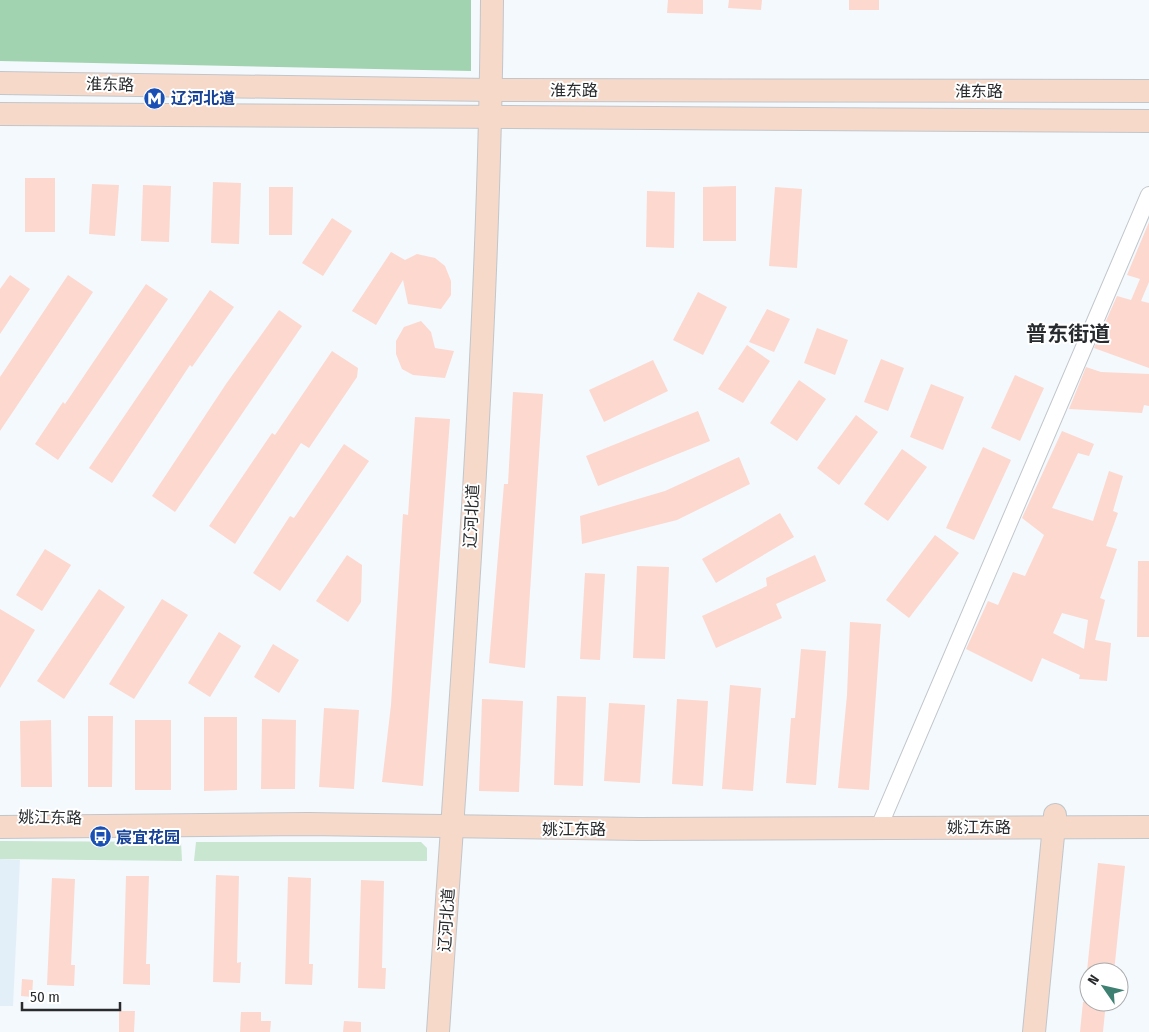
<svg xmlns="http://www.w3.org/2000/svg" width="1149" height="1032" font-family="'Fira Sans Condensed','Noto Sans SC',sans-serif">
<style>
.built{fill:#e3eff8}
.green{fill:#c8e6d0}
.forest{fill:#a2d3b0}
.building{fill:#fdd8cf;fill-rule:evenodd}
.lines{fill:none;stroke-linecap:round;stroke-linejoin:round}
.street-casing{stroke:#c1c6ca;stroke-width:18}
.secondary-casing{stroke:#c1c6ca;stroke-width:24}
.street{stroke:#fff;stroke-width:16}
.secondary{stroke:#f7d9ca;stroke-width:22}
.labels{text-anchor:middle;stroke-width:4;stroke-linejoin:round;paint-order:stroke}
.street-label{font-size:16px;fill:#282a2c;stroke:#fff}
.transit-label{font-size:16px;font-weight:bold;fill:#164399;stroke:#fff;text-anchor:start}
.district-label{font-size:21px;font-weight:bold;fill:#282c2f;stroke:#fff}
</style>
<rect width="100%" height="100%" fill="#f4f9fd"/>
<path class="built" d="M0,859L20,860L13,1006H0Z"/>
<g class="green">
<path d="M0,841L181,842L182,861L0,859Z"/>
<path d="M196,842H421L427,848V861H194Z"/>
</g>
<path class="forest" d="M0,0H471V71L0,61Z"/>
<g class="building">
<path d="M668,0H703V14L667,13Z"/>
<path d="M729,0H762L761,10L728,8Z"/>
<rect x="849" y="0" width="30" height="10"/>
<rect x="25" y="178" width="30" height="54"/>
<path d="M213,182L241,183L239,244L211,243Z"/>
<path d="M92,184L119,185L115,236L89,234Z"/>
<path d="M143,185L171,186L169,242L141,241Z"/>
<path d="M736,186V241H703V187Z"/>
<path d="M269,187H293L292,235H269Z"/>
<path d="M775,187L802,189L797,268L769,266Z"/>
<path d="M647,191L675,192L674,248L646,247Z"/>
<path d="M332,218L352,231L323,276L302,263Z"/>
<path d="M1149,222V282L1141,301L1149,303V368L1094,348L1117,296L1131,300L1132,298L1140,279L1127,275Z"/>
<path d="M391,252L405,260L417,254L435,258L445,266L451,281V295L441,309L408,304L403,280L376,325L352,311Z"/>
<path d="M10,275L30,289L0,334V289Z"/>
<path d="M68,275L93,292L0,431V377Z"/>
<path d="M146,284L168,299L58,460L35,444L63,402L65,404Z"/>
<path d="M210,290L234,307L192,367L190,365L112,483L89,468Z"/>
<path d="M698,292L727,307L703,355L673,340Z"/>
<path d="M767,309L790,319L774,352L749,342Z"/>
<path d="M279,310L302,326L175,512L152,496L226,384Z"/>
<path d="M421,321L431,332L435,348L454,351L445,378L413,375L402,369L396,354V341L404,327Z"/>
<path d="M817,328L848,340L835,375L804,363Z"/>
<path d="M747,345L770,361L743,403L718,389Z"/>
<path d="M332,351L358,368L357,377L309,448L301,443L235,544L209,526L272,433L275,435Z"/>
<path d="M881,359L904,368L888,411L864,402Z"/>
<path d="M653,360L668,391L604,422L589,390Z"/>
<path d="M1086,367L1101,372L1149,374V406L1144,405L1142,413L1069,409Z"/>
<path d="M1015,375L1044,388L1020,441L991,428Z"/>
<path d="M799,380L826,399L797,441L770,423Z"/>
<path d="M931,384L964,397L943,450L910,437Z"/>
<path d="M513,392L543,394L525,668L489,663L504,484H508Z"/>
<path d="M698,411L710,441L598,486L586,456Z"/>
<path d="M856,415L878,432L839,485L817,468Z"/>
<path d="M415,417L450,419L423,786L382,782L391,705L403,514L408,515Z"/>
<path d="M1062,431L1094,444L1089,456L1078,453L1052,508L1093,521L1109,471L1123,476L1113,511L1118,513L1106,546L1117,549L1100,598L1105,600L1095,640L1111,643L1107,681L1079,679L1080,675L1042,658L1032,682L966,649L988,601L998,605L1013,572L1025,576L1044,535L1022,518ZM1062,613L1088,620L1084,649L1053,633Z"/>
<path d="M344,444L369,461L280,591L253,573L290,516L294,518Z"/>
<path d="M983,447L1011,460L974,540L946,528Z"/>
<path d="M902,449L927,467L888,521L864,504Z"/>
<path d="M739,457L750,484L677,520L582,544L580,516L665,491Z"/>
<path d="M780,513L794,537L716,583L702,559Z"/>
<path d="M935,535L959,553L909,618L886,600Z"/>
<path d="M45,549L71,565L42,611L16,595Z"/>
<path d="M347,555L362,565L361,602L348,622L316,601Z"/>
<path d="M815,555L826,581L776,604L782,618L716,648L702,616L767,586L766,578Z"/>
<path d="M1138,561H1149V637H1137Z"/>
<path d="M637,566L669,567L665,659L633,658Z"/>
<path d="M585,573L605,574L600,660L580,659Z"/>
<path d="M99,589L125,607L64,699L37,681Z"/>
<path d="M162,599L188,615L134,699L109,684Z"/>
<path d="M0,609L35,630L0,688Z"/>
<path d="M850,622L881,624L869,790L838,788L847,695Z"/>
<path d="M219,632L241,646L210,697L188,683Z"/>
<path d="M273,644L299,660L279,693L254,677Z"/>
<path d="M801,649L826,651L816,785L786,783L791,718H795Z"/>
<path d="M730,685L761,688L753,791L722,789Z"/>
<path d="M557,696L586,697L583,786L554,785Z"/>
<path d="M482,699L523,701L519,792L479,791Z"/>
<path d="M677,699L708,701L703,786L672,784Z"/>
<path d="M609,703L645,705L640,783L604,781Z"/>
<path d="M324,708L359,710L354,789L319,787Z"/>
<path d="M88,716H113L112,787H88Z"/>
<path d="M204,717H237V790L204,791Z"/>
<path d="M262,719L296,720L295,789H261Z"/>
<path d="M51,720L52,787H21L20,721Z"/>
<rect x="135" y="720" width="36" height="70"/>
<path d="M1098,863L1125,866L1114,972L1087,971Z"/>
<path d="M216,875L239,876L237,963L241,962L240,983L213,982Z"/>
<path d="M126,876H149L146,964H150V985L123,984Z"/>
<path d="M288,877L311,878L309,964H313L312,985L285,984Z"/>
<path d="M52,878L75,879L71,965H75L74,986L47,985Z"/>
<path d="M361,880L384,881L382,968H386L385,989L358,988Z"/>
<path d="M22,979L33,980L32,997L21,996Z"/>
<path d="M1083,1002H1106L1103,1032H1080Z"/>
<path d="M119,1011H135L134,1032H119Z"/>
<path d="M241,1012H261V1021H271L270,1032H240Z"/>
<path d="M344,1021L361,1022V1032H343Z"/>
</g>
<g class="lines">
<defs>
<path id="street" d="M879,827L1149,195"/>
<g id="secondary">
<path d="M0,83L491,90L1149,91"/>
<path d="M0,114L1149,121"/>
<path d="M0,827L308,824L639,829L1149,827"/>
<path d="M438,1032C461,689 489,344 492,0"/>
<path d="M1034,1032L1055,815"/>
</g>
</defs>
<use href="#street" class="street-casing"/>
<use href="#secondary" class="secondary-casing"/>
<use href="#street" class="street"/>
<use href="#secondary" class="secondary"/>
</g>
<defs>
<symbol id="metro-disc" viewBox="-11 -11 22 22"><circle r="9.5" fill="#1a4fb4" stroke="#fff"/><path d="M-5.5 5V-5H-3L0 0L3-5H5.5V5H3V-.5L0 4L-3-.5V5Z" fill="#fff"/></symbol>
<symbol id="bus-disc" viewBox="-11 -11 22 22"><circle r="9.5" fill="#1a4fb4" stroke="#fff"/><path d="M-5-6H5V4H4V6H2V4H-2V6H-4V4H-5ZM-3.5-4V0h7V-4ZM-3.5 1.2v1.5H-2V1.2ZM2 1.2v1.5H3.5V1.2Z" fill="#fff"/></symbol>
</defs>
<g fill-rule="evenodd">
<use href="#metro-disc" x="142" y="86" width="25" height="25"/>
<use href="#bus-disc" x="88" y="824" width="25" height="25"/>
</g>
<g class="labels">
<g class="street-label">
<text transform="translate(110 84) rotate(1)" y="6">淮东路</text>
<text x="574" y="96">淮东路</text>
<text x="979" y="97">淮东路</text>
<text transform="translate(471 516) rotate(-87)" y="6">辽河北道</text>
<text transform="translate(50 817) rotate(1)" y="6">姚江东路</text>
<text x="979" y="833">姚江东路</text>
<text x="574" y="835">姚江东路</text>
<text transform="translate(446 920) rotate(-86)" y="6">辽河北道</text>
</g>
<g class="transit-label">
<text x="171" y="104">辽河北道</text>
<text x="116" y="843">宸宜花园</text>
</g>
<g class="district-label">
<text x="1068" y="341">普东街道</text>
</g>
</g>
<g transform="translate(1104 987) rotate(304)"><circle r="24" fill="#ffffff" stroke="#a9aaab"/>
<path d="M0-4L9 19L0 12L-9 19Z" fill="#3e8071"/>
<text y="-8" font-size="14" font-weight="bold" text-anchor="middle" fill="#282a2c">N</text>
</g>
<path d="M22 1002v8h98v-8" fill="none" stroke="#282a2c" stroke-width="2.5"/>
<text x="30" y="1002" font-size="15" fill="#282a2c" stroke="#ffffff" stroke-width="4" paint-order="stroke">50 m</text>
</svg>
